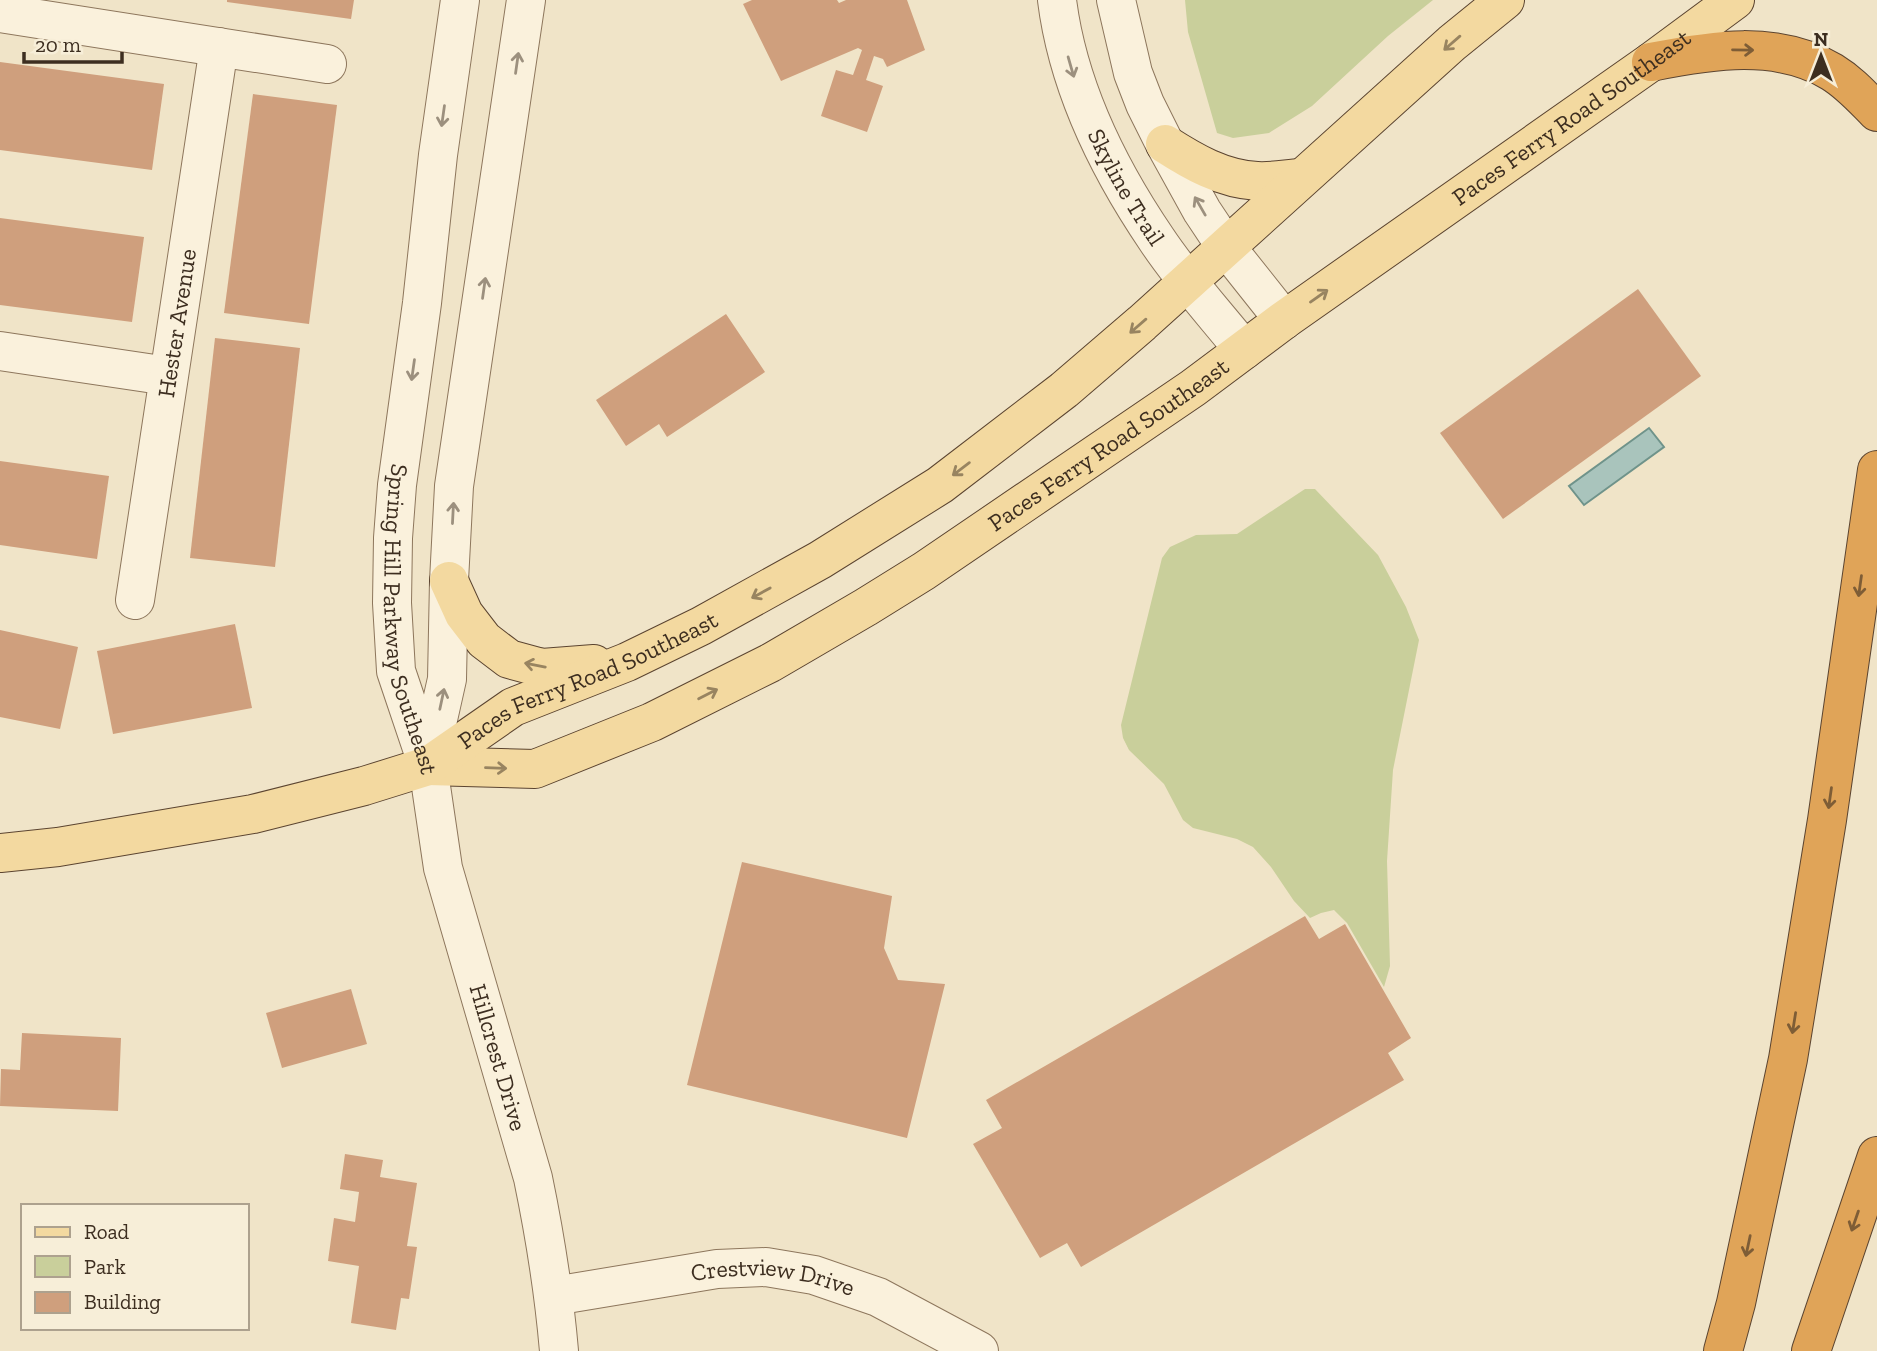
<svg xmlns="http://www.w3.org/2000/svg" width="1877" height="1351" font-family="'Zilla Slab',serif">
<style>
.green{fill:#c9cf9b}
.water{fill:#a9c4bc;stroke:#6f938a;stroke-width:2}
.building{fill:#cf9f7d}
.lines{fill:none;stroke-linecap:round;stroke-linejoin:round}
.minor-casing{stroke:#8d765c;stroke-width:40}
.major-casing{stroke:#5b4430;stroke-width:40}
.highway-casing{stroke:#5b4430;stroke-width:40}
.minor{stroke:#faf1dc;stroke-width:38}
.major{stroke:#f3d9a0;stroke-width:38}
.highway{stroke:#e0a458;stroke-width:38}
.oneway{stroke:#988460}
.oneway2{stroke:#7e5d36}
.oneway3{stroke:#9c907e}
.labels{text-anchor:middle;stroke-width:7;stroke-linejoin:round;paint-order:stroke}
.street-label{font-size:24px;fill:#3d2e20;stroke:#f7eed8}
</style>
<rect width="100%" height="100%" fill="#f0e4c8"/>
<g class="green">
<path d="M1185,0H1433L1388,36L1312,106L1269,133L1233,138L1217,133L1188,32Z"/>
<path d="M1305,489H1315L1378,555L1406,607L1419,640L1393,770L1387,861L1390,966L1384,987L1347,923L1334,910L1321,913L1310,918L1294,901L1271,867L1253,847L1237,839L1193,828L1183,820L1164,784L1129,750L1123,738L1121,725L1162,558L1170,547L1196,535L1237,534Z"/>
</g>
<path class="water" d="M1649,428L1664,447L1584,505L1569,486Z"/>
<g class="building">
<path d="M227,0H354L351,19L227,2Z"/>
<path d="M752,0H837L839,3L846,0H907L925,50L887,67L883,59L874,56L866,80L883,86L867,132L821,116L836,70L853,75L862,50L858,48L781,81L743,4Z"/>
<path d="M0,62L164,84L152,170L0,150Z"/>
<path d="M253,94L337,105L309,324L224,313Z"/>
<path d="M0,218L144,237L132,322L0,305Z"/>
<path d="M1638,289L1701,376L1503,519L1440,433Z"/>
<path d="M726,314L765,372L667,437L659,424L626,446L596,400Z"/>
<path d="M215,338L300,348L275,567L190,558Z"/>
<path d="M0,461L109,476L97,559L0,545Z"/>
<path d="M235,624L252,708L113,734L97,651Z"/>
<path d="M0,630L78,647L60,729L0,717Z"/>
<path d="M742,862L892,896L884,948L898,980L945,984L907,1138L687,1085Z"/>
<path d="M1305,916L1319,939L1345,924L1411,1038L1388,1053L1404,1080L1081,1267L1067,1243L1040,1258L973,1144L1002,1128L986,1100Z"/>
<path d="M351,989L367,1044L282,1068L266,1013Z"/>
<path d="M22,1033L121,1038L118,1111L0,1106L1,1069L20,1070Z"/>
<path d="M345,1154L383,1160L380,1177L417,1183L407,1246L417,1247L409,1299L401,1298L396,1330L351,1323L359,1266L328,1261L334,1218L355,1222L359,1192L340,1189Z"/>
</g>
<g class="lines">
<defs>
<g id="minor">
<path id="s1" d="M460,0L438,155L422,303L397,485L393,538L392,603L396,671L428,766L443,868L533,1178C545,1236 554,1293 559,1351"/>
<path id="s2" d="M1057,0C1068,88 1108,168 1157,240C1183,279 1215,314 1244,350"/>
<path d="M1116,0L1133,73L1145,104L1165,144L1202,211L1226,247L1284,320"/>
<path d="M0,13L327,64"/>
<path d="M0,351L168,376"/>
<path id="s3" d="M135,600L219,47"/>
<path d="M428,764L447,679L449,581L454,486L526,0"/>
<path id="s4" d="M554,1296L717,1269L766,1267L814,1275L878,1297L979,1351"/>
</g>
<g id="major">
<path d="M1165,144C1193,162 1222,179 1257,181C1271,182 1286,179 1301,178"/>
<path d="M449,581L464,614L484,640L509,659L542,668L594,664"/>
<path id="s5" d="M428,766L535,769L652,722L770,663L866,607L924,571L1193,388L1284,320L1651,62L1735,0"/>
<path id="s6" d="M0,853L58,847L253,814L364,786L428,766L513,707L627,662L701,626L820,560L940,485L1064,390L1142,323L1452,43L1505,0"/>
</g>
<g id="highway">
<path d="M1651,62C1711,50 1777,39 1832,72C1850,83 1863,98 1877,112"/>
<path d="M1723,1351L1736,1303L1788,1059L1827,820L1877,470"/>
<path d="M1811,1351L1877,1156"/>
</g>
</defs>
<use href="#minor" class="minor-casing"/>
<use href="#major" class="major-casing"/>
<use href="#highway" class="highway-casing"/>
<use href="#minor" class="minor"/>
<use href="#major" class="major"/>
<use href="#highway" class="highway"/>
</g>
<defs><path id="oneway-shaft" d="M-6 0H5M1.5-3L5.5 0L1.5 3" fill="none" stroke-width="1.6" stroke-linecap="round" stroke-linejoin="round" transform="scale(1.75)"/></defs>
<g class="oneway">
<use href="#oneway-shaft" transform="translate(1452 43) rotate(139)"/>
<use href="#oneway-shaft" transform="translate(1319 296) rotate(-35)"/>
<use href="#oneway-shaft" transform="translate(1138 326) rotate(139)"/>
<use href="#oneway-shaft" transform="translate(961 469) rotate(143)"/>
<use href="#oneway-shaft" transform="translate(761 593) rotate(151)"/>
<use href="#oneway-shaft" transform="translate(535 665) rotate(-169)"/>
<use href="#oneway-shaft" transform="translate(708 694) rotate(-27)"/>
<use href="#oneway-shaft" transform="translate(496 768) rotate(2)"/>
</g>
<g class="oneway2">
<use href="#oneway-shaft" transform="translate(1743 50) rotate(1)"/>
<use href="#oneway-shaft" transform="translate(1860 586) rotate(98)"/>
<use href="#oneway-shaft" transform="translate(1830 798) rotate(98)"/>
<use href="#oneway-shaft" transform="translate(1794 1023) rotate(99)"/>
<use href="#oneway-shaft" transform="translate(1855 1221) rotate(109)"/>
<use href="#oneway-shaft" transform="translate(1748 1246) rotate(102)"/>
</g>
<g class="oneway3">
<use href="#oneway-shaft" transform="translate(517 63) rotate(-82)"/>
<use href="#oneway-shaft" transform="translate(1071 67) rotate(74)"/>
<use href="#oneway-shaft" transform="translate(443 116) rotate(98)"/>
<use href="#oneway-shaft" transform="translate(1200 206) rotate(-120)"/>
<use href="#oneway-shaft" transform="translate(484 288) rotate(-82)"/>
<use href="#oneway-shaft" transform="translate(413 370) rotate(98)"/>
<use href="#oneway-shaft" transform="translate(453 513) rotate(-87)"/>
<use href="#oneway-shaft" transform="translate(442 699) rotate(-78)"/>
</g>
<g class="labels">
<g class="street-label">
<text dy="8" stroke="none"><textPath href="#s5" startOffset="1335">Paces Ferry Road Southeast</textPath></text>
<text dy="8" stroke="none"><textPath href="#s2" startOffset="201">Skyline Trail</textPath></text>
<text dy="8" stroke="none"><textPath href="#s3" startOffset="280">Hester Avenue</textPath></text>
<text dy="8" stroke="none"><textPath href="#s5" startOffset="768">Paces Ferry Road Southeast</textPath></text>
<text dy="8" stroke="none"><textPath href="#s1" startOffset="626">Spring Hill Parkway Southeast</textPath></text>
<text dy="8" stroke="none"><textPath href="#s6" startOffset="620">Paces Ferry Road Southeast</textPath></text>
<text dy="8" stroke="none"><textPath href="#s1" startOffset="1076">Hillcrest Drive</textPath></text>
<text dy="8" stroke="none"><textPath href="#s4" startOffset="222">Crestview Drive</textPath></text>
</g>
</g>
<rect x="21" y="1204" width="228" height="126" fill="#f7eed8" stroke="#ada18e" stroke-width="2"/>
<rect x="35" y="1227" width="35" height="10" fill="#f3d9a0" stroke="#ada18e" stroke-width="2"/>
<text x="84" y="1239" font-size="21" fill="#3d2e20">Road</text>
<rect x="35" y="1256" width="35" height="21" fill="#c9cf9b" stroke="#ada18e" stroke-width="2"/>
<text x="84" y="1274" font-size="21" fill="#3d2e20">Park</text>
<rect x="35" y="1292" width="35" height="21" fill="#cf9f7d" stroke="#ada18e" stroke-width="2"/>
<text x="84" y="1309" font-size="21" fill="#3d2e20">Building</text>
<g transform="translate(1821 56)" stroke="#f7eed8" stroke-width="5" paint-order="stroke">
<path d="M0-5L12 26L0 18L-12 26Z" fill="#3d2e20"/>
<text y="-10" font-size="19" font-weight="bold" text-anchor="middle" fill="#3d2e20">N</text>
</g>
<path d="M24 52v10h98v-10" fill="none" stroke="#3d2e20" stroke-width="3.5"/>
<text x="35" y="52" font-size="21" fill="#3d2e20" stroke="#f7eed8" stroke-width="5" paint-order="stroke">20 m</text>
</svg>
